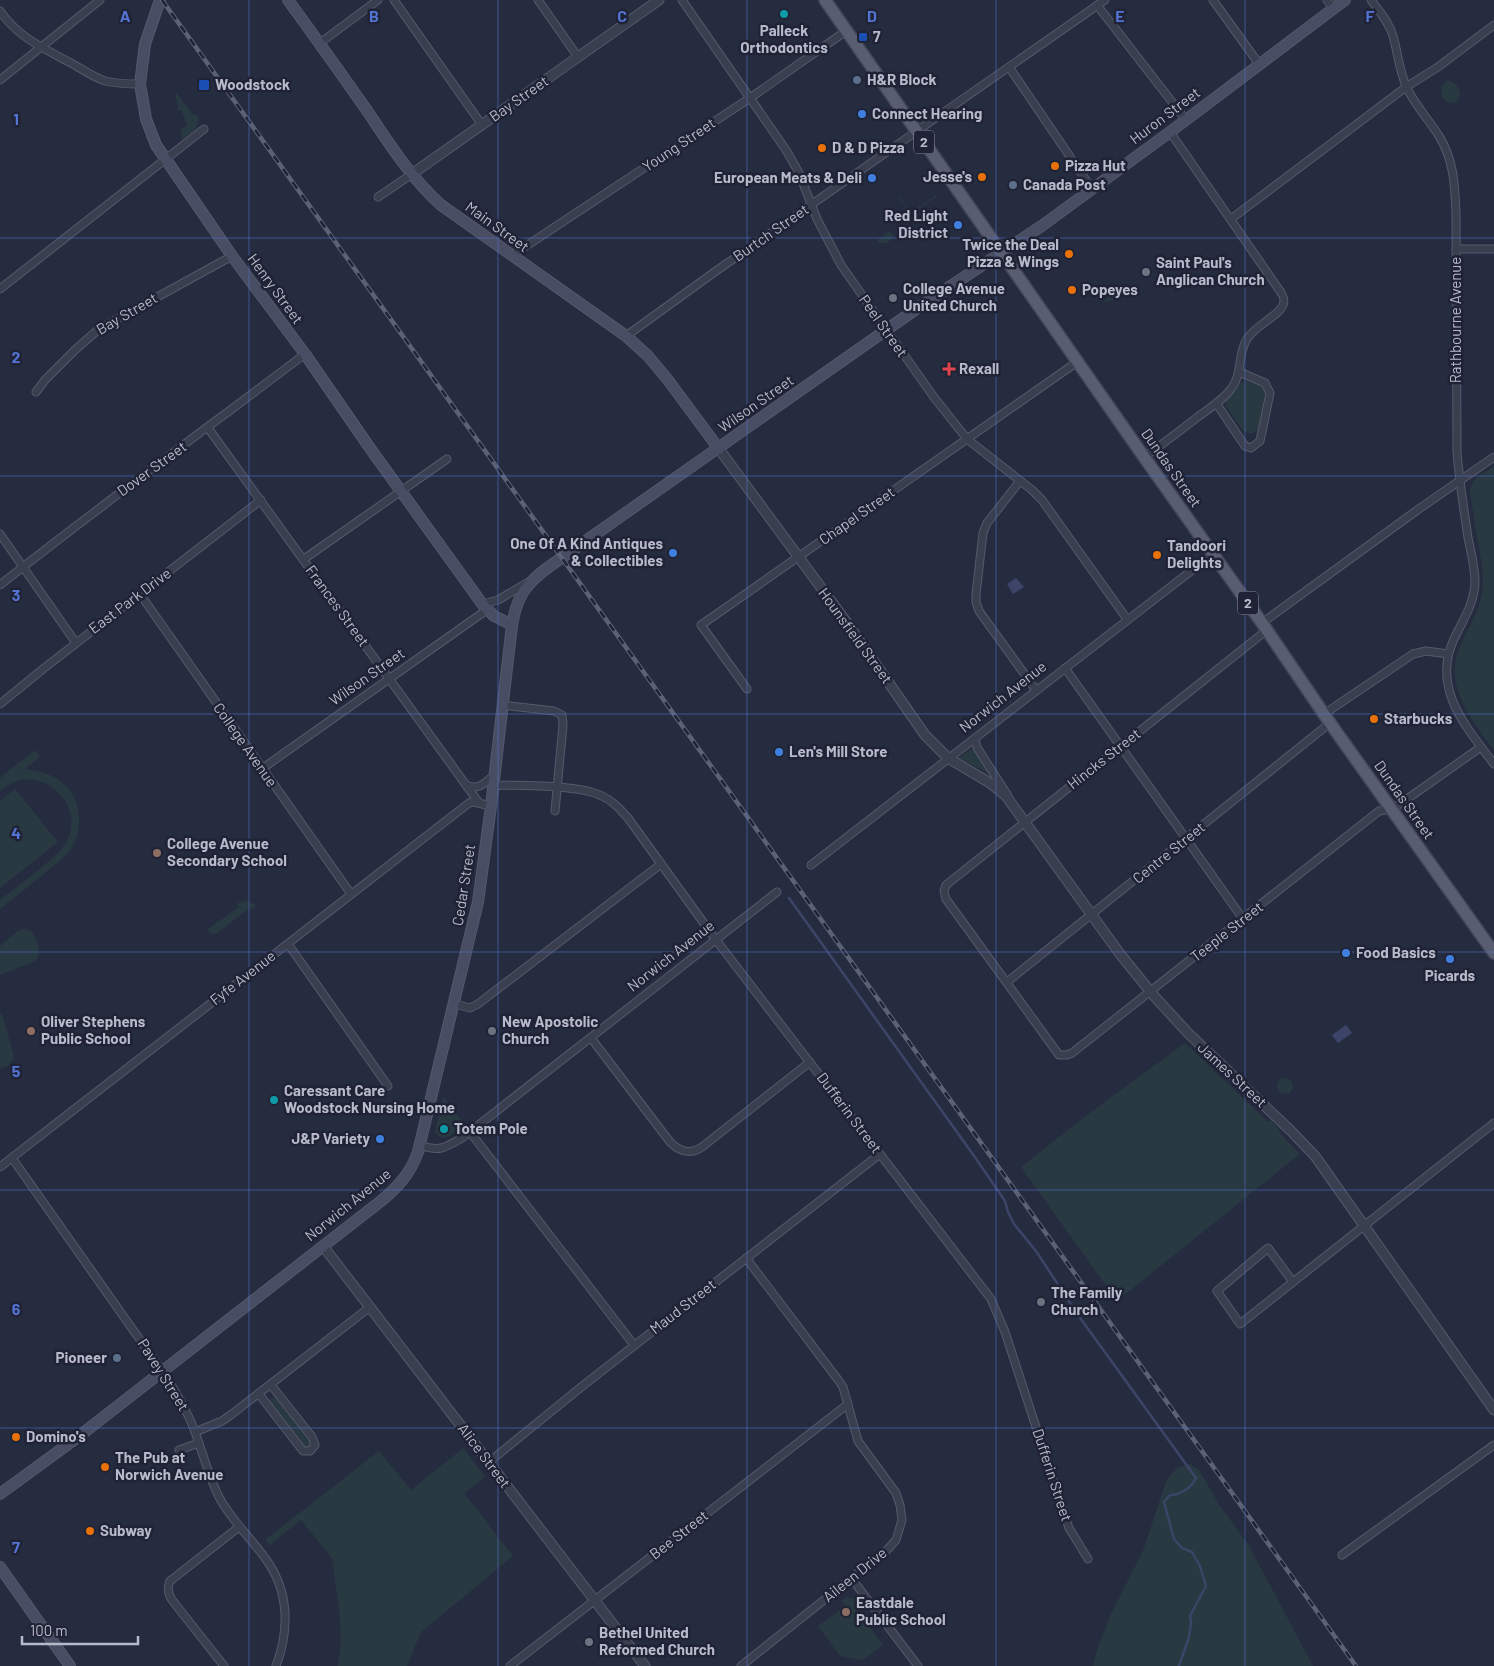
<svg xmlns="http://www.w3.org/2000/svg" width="1494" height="1666" font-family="Barlow,sans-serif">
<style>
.green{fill:#283941}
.water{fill:#3c4568}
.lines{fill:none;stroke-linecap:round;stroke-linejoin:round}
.stream{stroke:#3c4568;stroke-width:2.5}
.minor-casing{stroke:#55596a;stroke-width:9}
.tertiary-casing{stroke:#55596a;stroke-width:11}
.secondary-casing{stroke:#55596a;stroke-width:12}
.primary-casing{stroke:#444759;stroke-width:14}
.minor{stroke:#3a3f50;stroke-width:7}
.tertiary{stroke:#3a3f50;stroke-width:9}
.secondary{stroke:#484d63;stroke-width:10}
.primary{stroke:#585d70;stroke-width:11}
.rail-casing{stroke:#5c6276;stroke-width:4.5}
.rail{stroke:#1f2335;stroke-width:2.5;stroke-dasharray:8;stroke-linecap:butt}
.grid{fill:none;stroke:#5374d3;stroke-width:1;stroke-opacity:0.55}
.culture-dot{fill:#0f9aa8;stroke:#1f2335;stroke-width:2}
.transit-dot{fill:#1a4fb4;stroke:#1f2335;stroke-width:2}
.service-dot{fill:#5c6f8a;stroke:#1f2335;stroke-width:2}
.shop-dot{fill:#3f7fe0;stroke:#1f2335;stroke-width:2}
.food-dot{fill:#e8710a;stroke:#1f2335;stroke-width:2}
.worship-dot{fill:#6b7280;stroke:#1f2335;stroke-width:2}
.health-dot{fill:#e0444e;stroke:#1f2335;stroke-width:2}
.education-dot{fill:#8d6e63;stroke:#1f2335;stroke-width:2}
.labels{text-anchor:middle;stroke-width:5;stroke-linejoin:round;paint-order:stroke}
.shield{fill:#1f2335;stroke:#898d9d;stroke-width:1}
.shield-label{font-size:14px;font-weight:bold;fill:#b7baca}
.poi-label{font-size:15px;font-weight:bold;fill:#b7baca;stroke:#1f2335;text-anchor:start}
.street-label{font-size:15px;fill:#b7baca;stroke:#1f2335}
.grid-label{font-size:16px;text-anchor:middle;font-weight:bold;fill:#5374d3;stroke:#1f2335;stroke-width:5;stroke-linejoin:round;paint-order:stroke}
</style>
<rect width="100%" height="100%" fill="#262c40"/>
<g class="green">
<path d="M1448,80C1456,83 1460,88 1460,96L1456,103L1447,102L1441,96L1442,86Z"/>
<path d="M175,91L193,115H197C202,127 191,133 182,140L181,129L187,126L182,111L178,110Z"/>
<path d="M897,195C901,197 904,204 908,207C916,213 929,200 935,196L939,195L911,214Z"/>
<path d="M890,231L894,238L886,243H878L877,240Z"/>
<path d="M1116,289L1121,292L1120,297L1103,303L1113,290Z"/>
<path d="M1247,381L1263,387L1265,393L1258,429L1251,434L1244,432L1226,406V401L1241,383Z"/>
<path d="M1494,466V750C1470,718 1440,682 1463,640C1473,620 1483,603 1483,580C1482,557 1476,534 1473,512C1472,504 1470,497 1470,489L1475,479Z"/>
<path d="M972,748H974L990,774L959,758Z"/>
<path d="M35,750L40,757L25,769C44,771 62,777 73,795C83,814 81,841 65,856C57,864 47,870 39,878C26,888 13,899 0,909V900C16,887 61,856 68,839C82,806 50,772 17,781C11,783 5,787 0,791V778Z"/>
<path d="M15,789L58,842L0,888V801Z"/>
<path d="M244,901H248L256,905L252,910L250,908L217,933H210L208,929L239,907L236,904Z"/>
<path d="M23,929L31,931C38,941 41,948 37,960L0,975V946L18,931Z"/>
<path d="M0,1014H2L13,1053V1060L8,1066L0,1068Z"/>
<path d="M1185,1043L1268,1122L1271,1120L1286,1140L1300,1154L1117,1301L1021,1167L1091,1112Z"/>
<circle cx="1285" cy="1086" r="8"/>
<path d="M443,1097L465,1125L450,1136L442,1138L435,1132Z"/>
<path d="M272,1397L277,1399L309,1440L311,1443L309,1447L305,1448L303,1446L269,1402Z"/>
<path d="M463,1448L485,1477L464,1493L513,1556L421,1632L407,1666H338L341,1644L340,1617L332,1558L301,1520L270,1545L265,1540L379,1451L411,1490Z"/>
<path d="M1190,1464L1199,1470L1220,1506L1248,1544L1313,1666H1093L1098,1647L1111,1614L1143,1551L1167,1479L1177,1468Z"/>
<path d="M847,1597L854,1599L859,1605L855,1608L883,1645L863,1660L840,1656L818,1626L846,1606L842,1601Z"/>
</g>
<g class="water">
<path d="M1016,578L1024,587L1013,594L1007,584Z"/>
<path d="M1346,1025L1352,1033L1338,1043L1332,1035Z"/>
</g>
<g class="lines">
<path class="stream" d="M789,898L972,1153L1005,1201L1008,1212L1014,1224L1036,1251L1078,1315L1196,1478C1191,1488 1180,1495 1170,1495L1164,1502L1174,1539L1182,1548L1192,1552L1200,1566L1206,1586L1190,1616L1191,1623L1189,1637L1179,1666"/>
<defs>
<g id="minor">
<path d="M394,0L482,125"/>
<path d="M538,0L578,57"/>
<path d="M682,0L786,150L799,173L817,219L841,265L933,396L967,439L1032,490L1042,500L1127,619"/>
<path d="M1213,0L1259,64"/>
<path d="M1327,0L1334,10"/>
<path d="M1371,0C1379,11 1389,22 1393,36C1398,53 1399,71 1407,88C1415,105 1429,120 1439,136C1454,160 1455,186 1456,214L1457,451C1459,480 1464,509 1468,538C1471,552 1475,568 1475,583C1474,604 1463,620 1454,639C1431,688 1466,727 1494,764"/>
<path d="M1097,5L1186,120"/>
<path d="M0,11C19,38 43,48 71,63C82,69 93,77 105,81C117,84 128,84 140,84"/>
<path d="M320,43L378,0"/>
<path d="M1009,67L1092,189"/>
<path d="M0,80L100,0"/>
<path d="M378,197L412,174"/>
<path d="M1231,219L1406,87L1438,67L1494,25"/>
<path d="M1456,249H1494"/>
<path d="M511,256L750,98L846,31"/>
<path d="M0,289L204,129"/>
<path d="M626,336L716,271L1105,0"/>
<path d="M36,392L45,380L76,349L99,329L232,256"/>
<path d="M1216,403L1245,446L1251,448L1260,441L1270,393L1265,383L1239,372"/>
<path d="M208,428L479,803"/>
<path d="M1144,457C1163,444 1181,430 1199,416C1210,408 1223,400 1231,389C1243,374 1237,354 1247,339C1254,326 1279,316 1283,305C1285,301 1283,295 1280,291L1170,132"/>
<path d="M1020,481L987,523L983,533L976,594V602L979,611L1036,690"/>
<path d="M0,534L76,643"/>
<path d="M304,559L447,459"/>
<path d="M0,585C100,506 203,431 305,354"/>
<path d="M140,594L351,894"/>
<path d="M483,604L498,600L527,583"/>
<path d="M1262,623L1416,511L1494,457"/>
<path d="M1267,630L946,885L944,891L946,899L1059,1055H1067L1072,1053L1379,811L1391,809L1400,804L1481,747"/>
<path d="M1065,668L1243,919"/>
<path d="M747,689L701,625L1077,362"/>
<path d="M0,704L43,669L261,500"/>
<path d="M502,705L554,711L562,715L563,725L555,811"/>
<path d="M1324,714L1413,654L1426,651L1448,654"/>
<path d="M974,739L978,749L1008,796"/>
<path d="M263,768L488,609"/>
<path d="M466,785C479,791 486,782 495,774"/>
<path d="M494,785C522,786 578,784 602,796C613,801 620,809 628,818L716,940L991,1299L1005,1332L1069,1528L1088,1559"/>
<path d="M811,865L1213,554"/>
<path d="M288,944L388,1086"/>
<path d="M1007,982L1330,723"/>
<path d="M455,1004L470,1008L478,1004L661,864"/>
<path d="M591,1038L670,1142C680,1152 690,1155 702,1147L810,1062"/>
<path d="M470,1132L634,1345"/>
<path d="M420,1145C439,1152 445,1148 462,1138L777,892"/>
<path d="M12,1158L169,1381C179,1398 189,1414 195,1432C203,1454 209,1477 219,1497C231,1520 250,1537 265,1558C289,1590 290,1629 276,1666"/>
<path d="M0,1167L469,803L474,802L491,806"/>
<path d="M1293,1282L1268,1248L1217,1291L1240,1324L1494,1123"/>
<path d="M259,1394L303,1451H310L315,1445L312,1437L271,1385"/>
<path d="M195,1432L222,1421L232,1414L370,1307"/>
<path d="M179,1450L199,1443"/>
<path d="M489,1462L585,1384L880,1154"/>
<path d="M1342,1555L1494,1445"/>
<path d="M852,1579L918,1666"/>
<path d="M224,1666L172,1600C168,1594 167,1588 170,1581L239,1527"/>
<path d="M510,1666L848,1404"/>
<path d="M741,1666L887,1550L896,1540L902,1520L900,1505L896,1493L858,1441L843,1387L839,1381L746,1258"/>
</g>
<g id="tertiary">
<path d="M412,174L659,0"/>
<path d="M719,449L845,620L925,735L948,758L990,783L1006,796L1120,954L1154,996L1188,1033L1290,1130L1315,1156L1494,1410"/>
<path d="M323,1246L645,1666"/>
</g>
<g id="secondary">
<path d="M160,0L145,44L140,84L146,119L156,145L232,256L305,354L372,451L483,605L494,616L512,625"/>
<path d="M288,0C315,37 342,75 368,112C390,145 412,179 441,205L626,336L648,356L668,380L719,449"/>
<path d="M0,1494L78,1437L381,1201C398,1187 410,1174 418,1152L478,902L491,806L512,625C517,596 526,583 550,566L919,307L1043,225L1170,132L1345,0"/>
<path d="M0,1567L70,1666"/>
</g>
<path id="primary" d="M825,0L1144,457L1262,623L1330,723L1494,953"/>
</defs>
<use href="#minor" class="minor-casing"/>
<use href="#tertiary" class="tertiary-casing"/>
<use href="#secondary" class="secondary-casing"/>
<use href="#primary" class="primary-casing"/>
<use href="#minor" class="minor"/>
<use href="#tertiary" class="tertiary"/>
<use href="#secondary" class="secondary"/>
<use href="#primary" class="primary"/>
<defs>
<path id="rail" d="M162,0L1356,1666"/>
</defs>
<use href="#rail" class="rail-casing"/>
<use href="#rail" class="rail"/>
</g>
<path class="grid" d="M249,0V1666M498,0V1666M747,0V1666M996,0V1666M1245,0V1666M0,238H1494M0,476H1494M0,714H1494M0,952H1494M0,1190H1494M0,1428H1494"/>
<g class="culture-dot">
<circle cx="784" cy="14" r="5"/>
<circle cx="274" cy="1100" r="5"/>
<circle cx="444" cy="1129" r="5"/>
</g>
<g class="transit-dot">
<rect x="858" y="32" width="10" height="10" rx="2.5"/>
<rect x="198" y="79" width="12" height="12" rx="2.5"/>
</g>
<g class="service-dot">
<circle cx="857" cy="80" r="5"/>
<circle cx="1013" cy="185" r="5"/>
<circle cx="117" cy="1358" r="5"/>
</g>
<g class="shop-dot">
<circle cx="862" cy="114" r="5"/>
<circle cx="872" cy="178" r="5"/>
<circle cx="958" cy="225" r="5"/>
<circle cx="673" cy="553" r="5"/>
<circle cx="779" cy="752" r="5"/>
<circle cx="1346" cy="953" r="5"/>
<circle cx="1450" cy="959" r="5"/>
<circle cx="380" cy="1139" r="5"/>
</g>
<g class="food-dot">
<circle cx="822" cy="148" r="5"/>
<circle cx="1055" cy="166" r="5"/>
<circle cx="982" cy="177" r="5"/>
<circle cx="1069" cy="254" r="5"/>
<circle cx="1072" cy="290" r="5"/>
<circle cx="1157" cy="555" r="5"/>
<circle cx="1374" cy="719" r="5"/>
<circle cx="16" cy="1437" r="5"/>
<circle cx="105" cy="1467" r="5"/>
<circle cx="90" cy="1531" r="5"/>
</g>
<g class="worship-dot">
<circle cx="1146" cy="272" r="5"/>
<circle cx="893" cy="298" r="5"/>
<circle cx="492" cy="1031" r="5"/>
<circle cx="1041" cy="1302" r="5"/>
<circle cx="589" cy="1642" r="5"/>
</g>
<path class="health-dot" d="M946.5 361.5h5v5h5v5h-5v5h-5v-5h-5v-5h5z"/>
<g class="education-dot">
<circle cx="157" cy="853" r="5"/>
<circle cx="31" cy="1031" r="5"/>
<circle cx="846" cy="1612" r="5"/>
</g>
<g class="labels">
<g class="shield">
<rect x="914" y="130.5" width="20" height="23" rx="4"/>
<rect x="1238" y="591.5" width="20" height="23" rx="4"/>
</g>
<g class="shield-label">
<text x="924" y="147">2</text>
<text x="1248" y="608">2</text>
</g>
<g class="poi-label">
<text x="784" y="36" text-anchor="middle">Palleck<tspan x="784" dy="17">Orthodontics</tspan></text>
<text x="873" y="42">7</text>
<text x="867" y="85">H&amp;R Block</text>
<text x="215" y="90">Woodstock</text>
<text x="872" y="119">Connect Hearing</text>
<text x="832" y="153">D &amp; D Pizza</text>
<text x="1065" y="171">Pizza Hut</text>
<text x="972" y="182" text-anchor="end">Jesse's</text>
<text x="862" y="183" text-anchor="end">European Meats &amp; Deli</text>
<text x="1023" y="190">Canada Post</text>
<text x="948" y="221" text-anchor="end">Red Light<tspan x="948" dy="17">District</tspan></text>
<text x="1059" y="250" text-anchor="end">Twice the Deal<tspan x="1059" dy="17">Pizza &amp; Wings</tspan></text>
<text x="1156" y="268">Saint Paul's<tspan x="1156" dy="17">Anglican Church</tspan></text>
<text x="903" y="294">College Avenue<tspan x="903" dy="17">United Church</tspan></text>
<text x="1082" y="295">Popeyes</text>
<text x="959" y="374">Rexall</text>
<text x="663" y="549" text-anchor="end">One Of A Kind Antiques<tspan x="663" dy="17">&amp; Collectibles</tspan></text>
<text x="1167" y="551">Tandoori<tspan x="1167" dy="17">Delights</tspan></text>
<text x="1384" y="724">Starbucks</text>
<text x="789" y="757">Len's Mill Store</text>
<text x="167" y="849">College Avenue<tspan x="167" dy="17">Secondary School</tspan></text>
<text x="1356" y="958">Food Basics</text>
<text x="1450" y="981" text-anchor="middle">Picards</text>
<text x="41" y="1027">Oliver Stephens<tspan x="41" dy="17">Public School</tspan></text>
<text x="502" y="1027">New Apostolic<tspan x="502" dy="17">Church</tspan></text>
<text x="284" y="1096">Caressant Care<tspan x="284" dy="17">Woodstock Nursing Home</tspan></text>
<text x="454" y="1134">Totem Pole</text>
<text x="370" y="1144" text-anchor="end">J&amp;P Variety</text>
<text x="1051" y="1298">The Family<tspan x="1051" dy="17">Church</tspan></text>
<text x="107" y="1363" text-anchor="end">Pioneer</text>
<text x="26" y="1442">Domino's</text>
<text x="115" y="1463">The Pub at<tspan x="115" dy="17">Norwich Avenue</tspan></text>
<text x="100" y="1536">Subway</text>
<text x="856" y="1608">Eastdale<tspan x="856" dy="17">Public School</tspan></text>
<text x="599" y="1638">Bethel United<tspan x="599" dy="17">Reformed Church</tspan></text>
</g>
<g class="street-label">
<text transform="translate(519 99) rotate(-35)" y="5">Bay Street</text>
<text transform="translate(1165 116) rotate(-37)" y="5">Huron Street</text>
<text transform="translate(679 145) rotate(-34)" y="5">Young Street</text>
<text transform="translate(497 227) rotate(36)" y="5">Main Street</text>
<text transform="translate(771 233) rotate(-35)" y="5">Burtch Street</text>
<text transform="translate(275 289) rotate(54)" y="5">Henry Street</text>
<text transform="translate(127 314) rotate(-30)" y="5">Bay Street</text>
<text transform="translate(1456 320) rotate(-90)" y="5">Rathbourne Avenue</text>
<text transform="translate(883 326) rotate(55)" y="5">Peel Street</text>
<text transform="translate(756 404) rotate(-35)" y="5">Wilson Street</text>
<text transform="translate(1171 468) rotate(55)" y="5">Dundas Street</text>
<text transform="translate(152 469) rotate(-36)" y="5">Dover Street</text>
<text transform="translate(857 516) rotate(-35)" y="5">Chapel Street</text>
<text transform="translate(130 601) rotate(-37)" y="5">East Park Drive</text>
<text transform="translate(337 606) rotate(54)" y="5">Frances Street</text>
<text transform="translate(855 636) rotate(54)" y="5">Hounsfield Street</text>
<text transform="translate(367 677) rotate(-35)" y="5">Wilson Street</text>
<text transform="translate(1003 697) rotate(-38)" y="5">Norwich Avenue</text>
<text transform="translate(245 745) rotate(55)" y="5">College Avenue</text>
<text transform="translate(1104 759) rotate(-38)" y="5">Hincks Street</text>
<text transform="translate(1404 800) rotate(55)" y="5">Dundas Street</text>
<text transform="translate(1169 853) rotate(-39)" y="5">Centre Street</text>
<text transform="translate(464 885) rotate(-81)" y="5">Cedar Street</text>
<text transform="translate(1227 932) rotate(-38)" y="5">Teeple Street</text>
<text transform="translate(671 956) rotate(-38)" y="5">Norwich Avenue</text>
<text transform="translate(243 978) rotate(-38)" y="5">Fyfe Avenue</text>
<text transform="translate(1232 1075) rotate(43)" y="5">James Street</text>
<text transform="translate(849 1113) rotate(53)" y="5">Dufferin Street</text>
<text transform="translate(348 1205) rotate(-39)" y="5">Norwich Avenue</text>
<text transform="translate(683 1307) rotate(-38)" y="5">Maud Street</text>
<text transform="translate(163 1375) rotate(58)" y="5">Pavey Street</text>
<text transform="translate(484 1456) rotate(53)" y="5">Alice Street</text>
<text transform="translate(1052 1475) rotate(72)" y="5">Dufferin Street</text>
<text transform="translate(679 1535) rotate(-38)" y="5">Bee Street</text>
<text transform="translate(855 1575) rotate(-39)" y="5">Aileen Drive</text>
</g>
</g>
<g class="grid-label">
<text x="125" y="22">A</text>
<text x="374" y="22">B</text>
<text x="622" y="22">C</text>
<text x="872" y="22">D</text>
<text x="1120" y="22">E</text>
<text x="1370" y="22">F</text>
<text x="16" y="125">1</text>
<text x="16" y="363">2</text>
<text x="16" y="601">3</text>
<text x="16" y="839">4</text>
<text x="16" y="1077">5</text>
<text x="16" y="1315">6</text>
<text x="16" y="1553">7</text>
</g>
<path d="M22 1636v8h116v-8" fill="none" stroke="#b7baca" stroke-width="2.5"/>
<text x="30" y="1636" font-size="15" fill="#b7baca" stroke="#1f2335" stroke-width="4" paint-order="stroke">100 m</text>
</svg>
